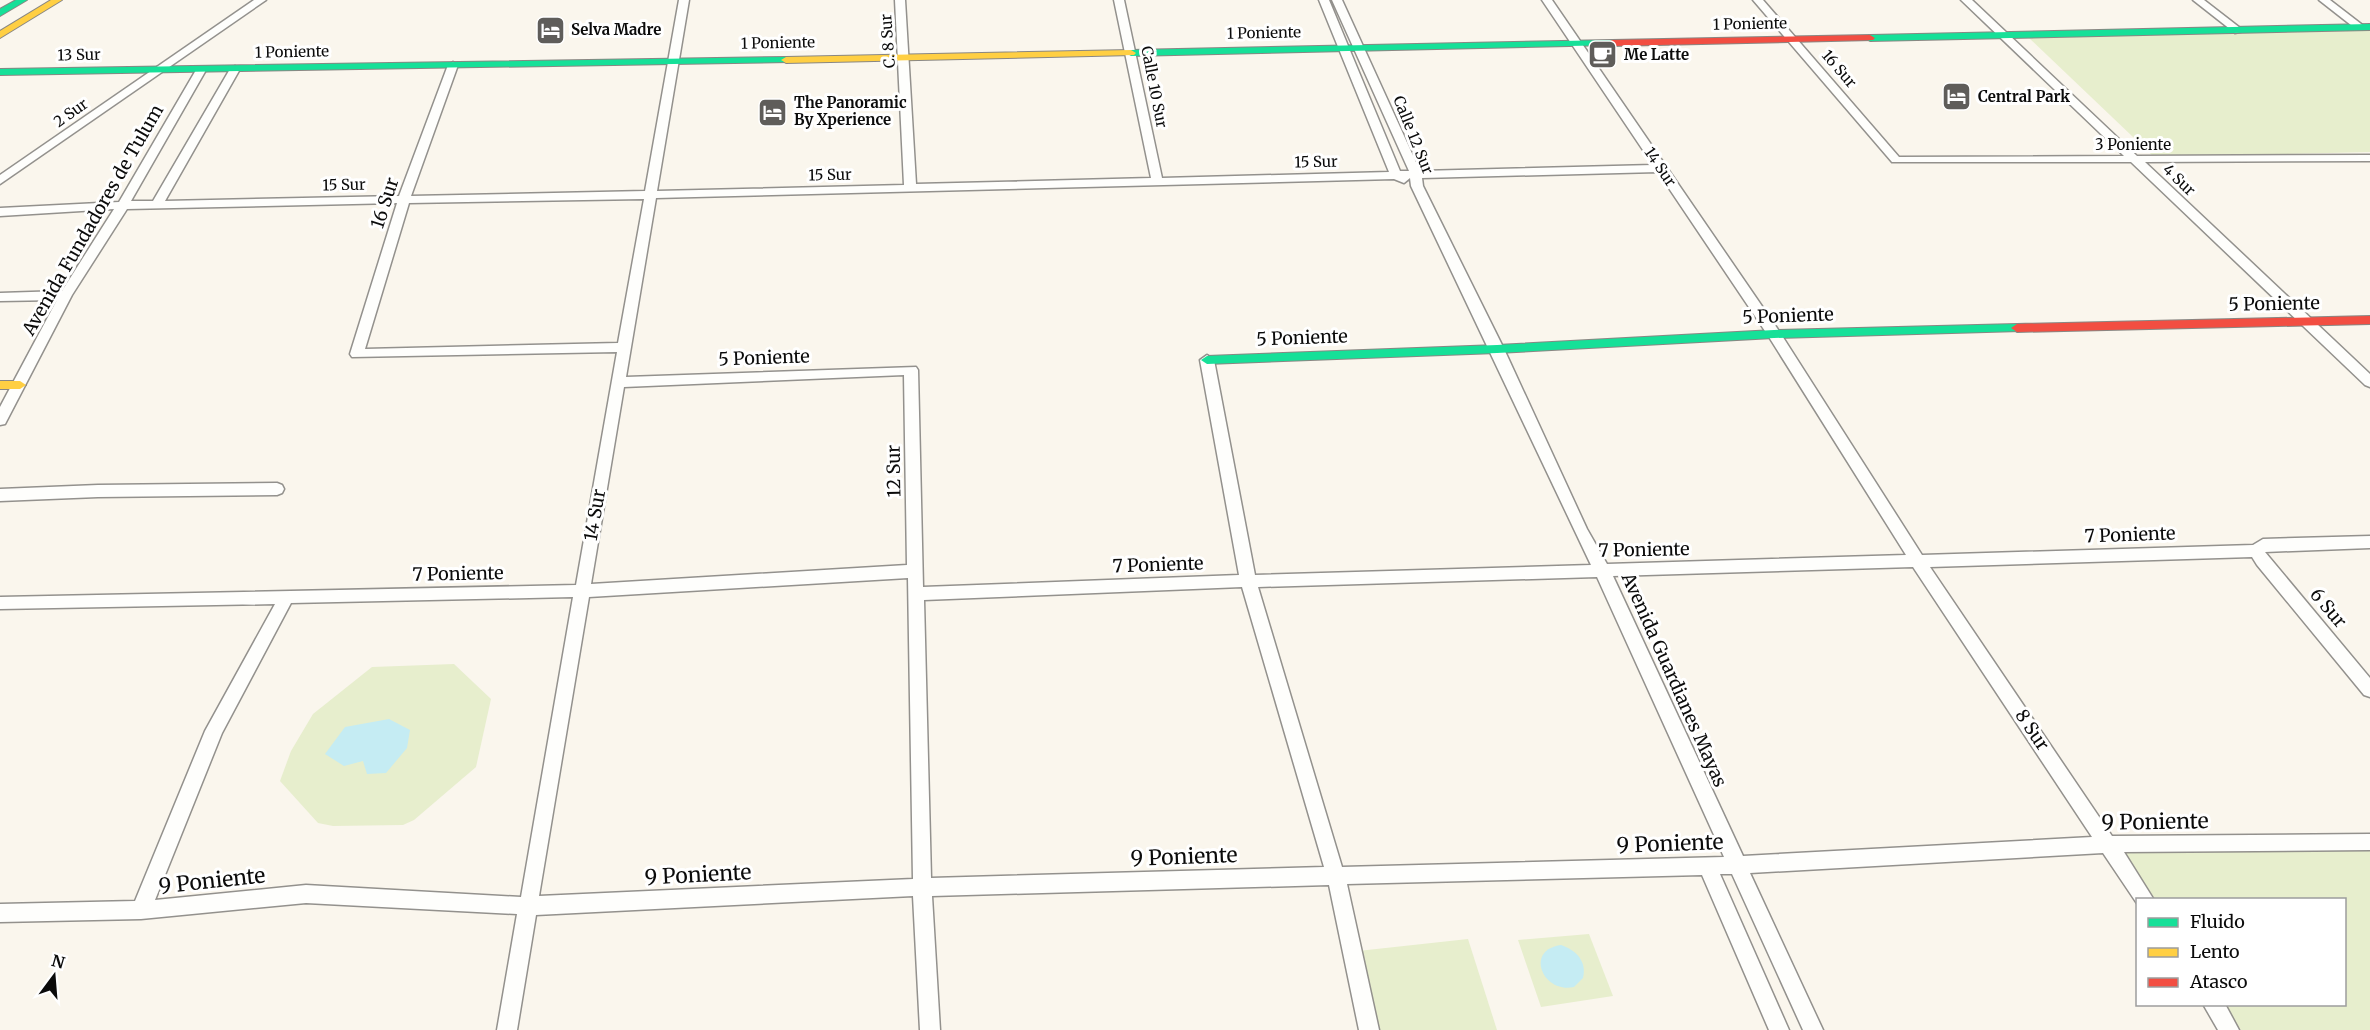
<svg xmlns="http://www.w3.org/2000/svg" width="2370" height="1030" font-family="Merriweather,serif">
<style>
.green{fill:#e7eecd}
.water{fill:#c5ecf3}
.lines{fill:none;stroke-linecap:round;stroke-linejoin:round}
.street-casing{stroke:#93918d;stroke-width:3}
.fast-casing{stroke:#898783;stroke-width:2}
.slow-casing{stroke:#898783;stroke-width:2}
.jam-casing{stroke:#898783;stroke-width:2}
.street{fill:#fefefc;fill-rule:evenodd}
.fast{fill:#16e098;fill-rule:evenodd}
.slow{fill:#ffcf43;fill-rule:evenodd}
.jam{fill:#f24e42;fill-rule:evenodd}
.labels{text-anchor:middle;stroke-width:6;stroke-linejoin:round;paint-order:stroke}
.far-street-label{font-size:15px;fill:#0b0b0b;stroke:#fff}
.far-poi-label{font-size:15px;font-weight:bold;fill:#0b0b0b;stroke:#fff;text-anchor:start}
.street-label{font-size:18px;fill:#0b0b0b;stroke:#fff}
.near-street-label{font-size:21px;fill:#0b0b0b;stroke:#fff}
</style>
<rect width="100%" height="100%" fill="#faf6ed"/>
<g class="green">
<path d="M2370,30V152L2154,157L2029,38Z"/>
<path d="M454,664L491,699L476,767L414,820L403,825L333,826L318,823L280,781L291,751L313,714L372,667Z"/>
<path d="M2370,850V1030H2241L2224,1005L2344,1004V900L2155,899L2123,852Z"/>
<path d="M1589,934L1613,996L1541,1007L1518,940Z"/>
<path d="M1468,939L1497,1030H1375L1358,951Z"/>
</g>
<g class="water">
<path d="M389,719L410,730L407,748L386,773L367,774L363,761L344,766L325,754L345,727Z"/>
<path d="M1561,945C1576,950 1587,961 1583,978L1574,987C1543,994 1524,950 1561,945Z"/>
</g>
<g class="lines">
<defs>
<g id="street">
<path d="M254,0H266L0,184V175Z"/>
<path d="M679,0H689L657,191L904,185L895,0H905L916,184L1151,178L1114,0H1124L1162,178L1389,172L1319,0H1329L1400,171H1409L1332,0H1342L1420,171L1653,165L1542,0H1552L1779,331L1922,555L2253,545L2263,539L2370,536V548L2265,552L2370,678V697L2364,695L2257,565L2252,557L1930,567L2112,836L2370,834V850L2124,852L2154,900H2138V905L2103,853L1750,873L1823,1030H1803L1732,874H1720L1789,1030H1769L1702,875L1347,884L1379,1030H1359L1329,885L932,896L940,1030H920L913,896L536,915L517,1030H497L517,914L306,903L141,919L0,922V904L135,901L205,731L275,604L0,609V597L576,585L617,352L352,357L350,354L397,203L127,209L72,295L5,424L0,425V407L57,300L0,301V293L62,291L114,209L0,216V208L119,202L196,70L197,68H205L206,70L131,201H153L230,69L235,66L240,69L165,201L399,196L448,65L453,62L458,65L411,196L645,191ZM1658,172L1769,337L1906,555L1607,564L1587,529L1504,349L1423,186L1422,178ZM1410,178L1411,186L1591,565L1255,575L1214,360L1207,355L1200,360L1239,575L923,587L918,370L916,367L626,377L656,198L1394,179L1404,183ZM644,199L618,343L365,349L409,203ZM904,375L907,565L591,584L624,387ZM1913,567L2092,837L1743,856L1613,576ZM1597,577L1724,857L1342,867L1258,587ZM908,578L913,879L539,896L589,597ZM1242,587L1324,867L931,878L924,600ZM573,597L521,897L306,885L155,900L222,733L291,603Z"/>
<path d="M1753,0H1763L1899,157L2124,156L1961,0H1972L2137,156L2370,155V161L2145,162L2370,374V387L2365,385L2131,162H1892Z"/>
<path d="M2193,0H2204L2244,31L2235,33Z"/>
<path d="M2319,0H2330L2365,27L2356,29Z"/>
<path d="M277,483L282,485L284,489L282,493L277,495L98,497L0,501V489L98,485Z"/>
<path d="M2203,1004H2225L2239,1030H2218Z"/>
</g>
<g id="fast">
<path d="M16,0H27L0,16V9Z"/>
<path d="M2370,24V30L1870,41L1865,38L1870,35Z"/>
<path d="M1612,40L1615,41V45L1131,56L1126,53L1131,50Z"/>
<path d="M786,57L791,60L789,62L0,75V69Z"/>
<path d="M2017,324L2023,328L2021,331L1774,338L1497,353L1207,364L1201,360L1207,356L1497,345L1774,330Z"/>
</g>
<g id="slow">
<path d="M51,0H62L0,38V31Z"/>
<path d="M1131,50L1136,53L1134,55L786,63L781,60L786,57Z"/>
<path d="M0,381H20L26,385L20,389H0Z"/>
</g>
<g id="jam">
<path d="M1870,35L1875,38L1873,40L1612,46L1607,43L1612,40Z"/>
<path d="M2370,316V324L2017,332L2011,328L2017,324Z"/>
</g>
</defs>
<use href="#street" class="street-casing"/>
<use href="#fast" class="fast-casing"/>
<use href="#slow" class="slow-casing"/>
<use href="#jam" class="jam-casing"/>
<use href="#street" class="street"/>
<use href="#fast" class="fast"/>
<use href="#slow" class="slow"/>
<use href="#jam" class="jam"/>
</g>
<defs>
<symbol id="hotel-square" viewBox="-11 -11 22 22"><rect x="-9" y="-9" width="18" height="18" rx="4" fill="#5f5d5a" stroke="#fff"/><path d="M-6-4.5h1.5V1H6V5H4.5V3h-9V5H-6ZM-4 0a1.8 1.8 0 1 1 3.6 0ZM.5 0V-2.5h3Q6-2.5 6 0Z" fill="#fff"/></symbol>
<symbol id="cafe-square" viewBox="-11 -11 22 22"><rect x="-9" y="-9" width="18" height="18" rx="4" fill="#5f5d5a" stroke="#fff"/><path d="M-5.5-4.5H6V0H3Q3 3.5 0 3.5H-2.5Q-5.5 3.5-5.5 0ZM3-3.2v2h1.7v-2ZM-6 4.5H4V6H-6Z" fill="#fff"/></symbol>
</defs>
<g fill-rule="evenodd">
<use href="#hotel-square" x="534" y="14" width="33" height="33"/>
<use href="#cafe-square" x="1586" y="38" width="33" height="33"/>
<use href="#hotel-square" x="1940" y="80" width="33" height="33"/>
<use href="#hotel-square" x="756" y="96" width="33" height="33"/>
</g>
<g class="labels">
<g class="far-street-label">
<text transform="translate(1750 24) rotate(-1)" y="5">1 Poniente</text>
<text transform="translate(1264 33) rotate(-1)" y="5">1 Poniente</text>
<text transform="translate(888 41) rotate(-94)" y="5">C. 8 Sur</text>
<text transform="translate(778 43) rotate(-1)" y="5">1 Poniente</text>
<text transform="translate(292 52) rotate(-1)" y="5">1 Poniente</text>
<text transform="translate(79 55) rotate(-1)" y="5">13 Sur</text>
<text transform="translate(1839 69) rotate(49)" y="5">16 Sur</text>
<text transform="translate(1154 87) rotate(79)" y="5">Calle 10 Sur</text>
<text transform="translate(71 113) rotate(-35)" y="5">2 Sur</text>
<text transform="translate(1413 135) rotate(68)" y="5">Calle 12 Sur</text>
<text x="2133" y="150">3 Poniente</text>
<text transform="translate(1316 162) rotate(-1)" y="5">15 Sur</text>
<text transform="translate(1660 167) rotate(56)" y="5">14 Sur</text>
<text transform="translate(830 175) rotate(-1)" y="5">15 Sur</text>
<text transform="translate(2179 180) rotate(44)" y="5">4 Sur</text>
<text transform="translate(344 185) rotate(-1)" y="5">15 Sur</text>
</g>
<g class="far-poi-label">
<text x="571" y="35">Selva Madre</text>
<text x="1624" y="60">Me Latte</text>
<text x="1978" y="102">Central Park</text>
<text x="794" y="108">The Panoramic<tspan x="794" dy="17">By Xperience</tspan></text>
</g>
<g class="street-label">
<text transform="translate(385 203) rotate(-72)" y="6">16 Sur</text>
<text transform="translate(93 220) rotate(-60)" y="6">Avenida Fundadores de Tulum</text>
<text transform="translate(2274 304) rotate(-1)" y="6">5 Poniente</text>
<text transform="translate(1788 316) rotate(-2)" y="6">5 Poniente</text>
<text transform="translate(1302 338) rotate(-2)" y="6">5 Poniente</text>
<text transform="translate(764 358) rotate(-2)" y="6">5 Poniente</text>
<text transform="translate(894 471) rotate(-91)" y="6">12 Sur</text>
<text transform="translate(595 515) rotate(-80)" y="6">14 Sur</text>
<text transform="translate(2130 535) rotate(-2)" y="6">7 Poniente</text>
<text transform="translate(1644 550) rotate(-1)" y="6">7 Poniente</text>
<text transform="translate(1158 565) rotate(-2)" y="6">7 Poniente</text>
<text transform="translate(458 574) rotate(-1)" y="6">7 Poniente</text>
<text transform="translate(2328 608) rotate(50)" y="6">6 Sur</text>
<text transform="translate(1674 680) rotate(66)" y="6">Avenida Guardianes Mayas</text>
<text transform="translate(2032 730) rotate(56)" y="6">8 Sur</text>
</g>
<g class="near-street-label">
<text transform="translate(2155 822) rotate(-1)" y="7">9 Poniente</text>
<text transform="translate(1670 844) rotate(-2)" y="7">9 Poniente</text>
<text transform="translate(1184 857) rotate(-2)" y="7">9 Poniente</text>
<text transform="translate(698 875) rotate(-3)" y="7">9 Poniente</text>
<text transform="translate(212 881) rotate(-6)" y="7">9 Poniente</text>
</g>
</g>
<rect x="2136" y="898" width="210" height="108" fill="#ffffff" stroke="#9d9d9d" stroke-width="1.5"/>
<rect x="2148" y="918" width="30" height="9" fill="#16e098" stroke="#9d9d9d" stroke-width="1.5"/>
<text x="2190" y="928" font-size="18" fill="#0b0b0b">Fluido</text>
<rect x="2148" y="948" width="30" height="9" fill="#ffcf43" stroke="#9d9d9d" stroke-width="1.5"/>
<text x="2190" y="958" font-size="18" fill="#0b0b0b">Lento</text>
<rect x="2148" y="978" width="30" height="9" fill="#f24e42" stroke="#9d9d9d" stroke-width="1.5"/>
<text x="2190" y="988" font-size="18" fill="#0b0b0b">Atasco</text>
<g transform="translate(54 976) rotate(16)" stroke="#ffffff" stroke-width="4.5" paint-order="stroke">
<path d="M0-4.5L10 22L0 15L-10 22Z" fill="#0b0b0b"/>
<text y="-9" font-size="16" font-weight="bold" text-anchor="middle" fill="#0b0b0b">N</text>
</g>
</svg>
